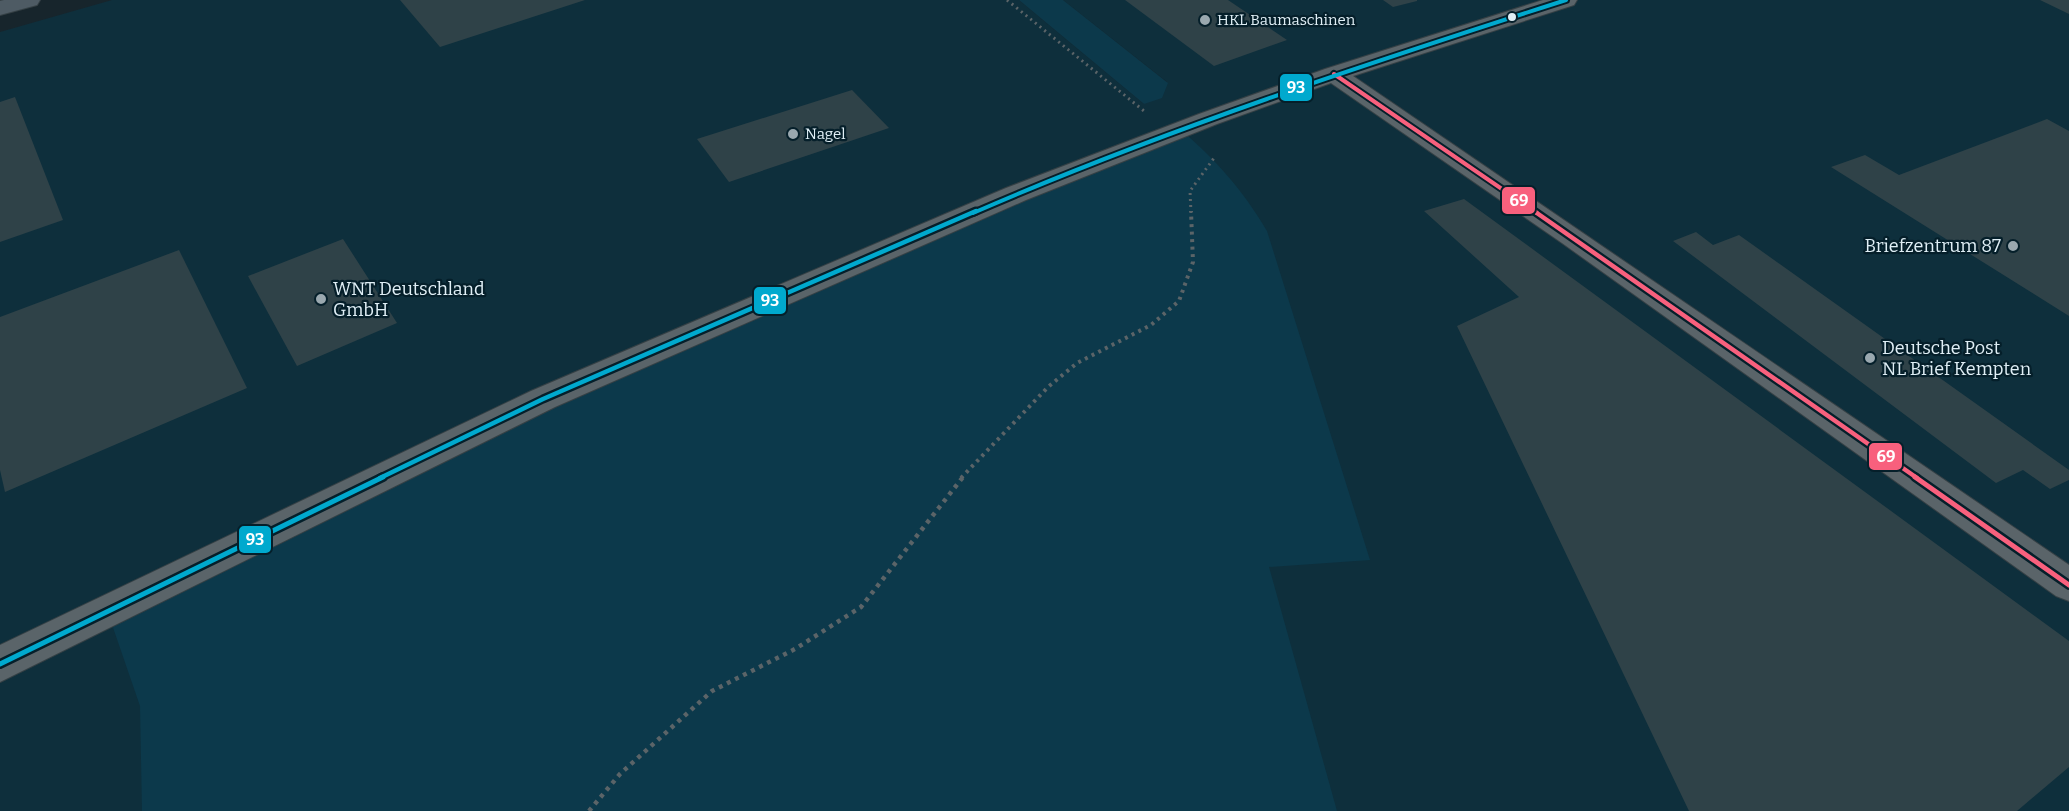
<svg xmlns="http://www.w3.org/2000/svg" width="2069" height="811" font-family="Bitter,serif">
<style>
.built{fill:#0e2f3c}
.green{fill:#0c394b}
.building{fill:#2f4248}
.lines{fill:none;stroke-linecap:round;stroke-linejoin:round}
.minor-casing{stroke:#354045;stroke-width:2}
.motorway-casing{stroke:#354045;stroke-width:2}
.path-far2{stroke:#5b6468;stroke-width:3;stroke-dasharray:2 4;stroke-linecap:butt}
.path-far1{stroke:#5b6468;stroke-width:4;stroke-dasharray:3 4.5;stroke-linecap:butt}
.path{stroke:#5b6468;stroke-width:4.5;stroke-dasharray:4 5;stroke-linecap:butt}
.minor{fill:#5a6469;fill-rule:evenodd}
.motorway{fill:#4e5b64;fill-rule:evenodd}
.bus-1-far2-casing{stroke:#051f2a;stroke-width:8}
.bus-1-far1-casing{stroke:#051f2a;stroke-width:9}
.bus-1-casing{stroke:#051f2a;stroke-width:10}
.bus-2-far2-casing{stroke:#051f2a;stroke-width:8}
.bus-2-far1-casing{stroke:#051f2a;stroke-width:9}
.bus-2-casing{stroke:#051f2a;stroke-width:10}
.bus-1-far2{stroke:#f8607d;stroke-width:4}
.bus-1-far1{stroke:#f8607d;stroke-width:4.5}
.bus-1{stroke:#f8607d;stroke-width:5}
.bus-2-far2{stroke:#00a9ce;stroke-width:4}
.bus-2-far1{stroke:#00a9ce;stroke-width:4.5}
.bus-2{stroke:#00a9ce;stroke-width:5}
.bus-dot{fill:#e0eff6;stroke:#051f2a;stroke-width:2}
.poi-dot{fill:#9aa8af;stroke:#051f2a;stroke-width:2}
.labels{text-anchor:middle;stroke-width:4.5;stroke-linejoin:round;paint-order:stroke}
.far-poi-label{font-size:15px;fill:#e0eff6;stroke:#051f2a;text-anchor:start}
.poi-label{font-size:18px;fill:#e0eff6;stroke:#051f2a;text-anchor:start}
.line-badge{stroke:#051f2a;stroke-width:2}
.badge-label{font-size:16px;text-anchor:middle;font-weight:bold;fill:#fff}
</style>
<rect width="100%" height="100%" fill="#17252c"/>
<path class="built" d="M112,0H1019L1144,104L1167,82L1063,0H2069V811H0V32Z"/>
<g class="green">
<path d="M1019,0H1063L1168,83L1162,98L1144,104Z"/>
<path d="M1181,130C1217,161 1242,189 1267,231L1370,560L1269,567L1337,811H142L140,706L108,613L543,399Z"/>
</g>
<g class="building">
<path d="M400,0H585L440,47Z"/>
<path d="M1125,0H1228L1287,40L1214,66Z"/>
<path d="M1383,0H1417V1L1393,7Z"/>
<path d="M2040,0H2069V14Z"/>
<path d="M852,90L889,128L729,182L697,139Z"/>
<path d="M15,97L63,220L0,242V102Z"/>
<path d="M2047,119L2069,131V316L1831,167L1865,155L1899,175Z"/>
<path d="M1464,199L2069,641V767L2017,811H1689L1457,326L1519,297L1424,211Z"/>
<path d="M1696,232L1713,245L1739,235L2069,470V480L2050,489L2023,470L1996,483L1673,241Z"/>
<path d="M343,239L397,323L297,366L248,276Z"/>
<path d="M179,250L247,388L5,492L0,470V317Z"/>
</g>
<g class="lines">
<defs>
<path id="minor" d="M1543,0H1577L1574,5L1353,76L2069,565V601L2056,596L1562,243L1331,83L1217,124L1026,200L555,407L0,682V645L531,391L1006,188L1199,114L1325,69Z"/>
<path id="motorway" d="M4,0H40L37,5L0,15V1Z"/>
</defs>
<use href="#minor" class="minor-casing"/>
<use href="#motorway" class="motorway-casing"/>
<g class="path-far2">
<path d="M1007,0L1144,111"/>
<path d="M1191,213L1190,191L1214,158"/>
</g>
<path class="path-far1" d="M961,478L1048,387L1077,363L1151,325L1179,301L1193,262L1191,211"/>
<path class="path" d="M589,811L620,774L712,691L795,649L861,607L963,477"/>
<use href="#minor" class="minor"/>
<use href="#motorway" class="motorway"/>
<defs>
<path id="bus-1-far2" d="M1334,74L1537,213"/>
<path id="bus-1-far1" d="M1534,211L1917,478"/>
<path id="bus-1" d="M1915,477L2069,585"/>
<path id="bus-2-far2" d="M973,213C1166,129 1366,64 1566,0"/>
<path id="bus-2-far1" d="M380,478L543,399L976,211"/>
<path id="bus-2" d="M0,664L383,477"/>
</defs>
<use href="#bus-1-far2" class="bus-1-far2-casing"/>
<use href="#bus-1-far1" class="bus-1-far1-casing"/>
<use href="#bus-1" class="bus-1-casing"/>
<use href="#bus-2-far2" class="bus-2-far2-casing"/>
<use href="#bus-2-far1" class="bus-2-far1-casing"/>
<use href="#bus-2" class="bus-2-casing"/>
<use href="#bus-1-far2" class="bus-1-far2"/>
<use href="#bus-1-far1" class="bus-1-far1"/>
<use href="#bus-1" class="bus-1"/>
<use href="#bus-2-far2" class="bus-2-far2"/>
<use href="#bus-2-far1" class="bus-2-far1"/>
<use href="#bus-2" class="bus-2"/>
</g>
<circle class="bus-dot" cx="1512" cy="17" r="5"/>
<g class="poi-dot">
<circle cx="1205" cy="20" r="6"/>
<circle cx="793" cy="134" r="6"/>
<circle cx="2013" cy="246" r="6"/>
<circle cx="321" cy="299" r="6"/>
<circle cx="1870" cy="358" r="6"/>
</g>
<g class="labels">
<g class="far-poi-label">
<text x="1217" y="25">HKL Baumaschinen</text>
<text x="805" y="139">Nagel</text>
</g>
<g class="poi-label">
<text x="2001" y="252" text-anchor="end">Briefzentrum 87</text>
<text x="333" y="295">WNT Deutschland<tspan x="333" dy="21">GmbH</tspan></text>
<text x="1882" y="354">Deutsche Post<tspan x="1882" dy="21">NL Brief Kempten</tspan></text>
</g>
</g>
<g class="line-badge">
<rect x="1279" y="73" width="34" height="29" rx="6" fill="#00a9ce"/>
<rect x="1501" y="186" width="35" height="29" rx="6" fill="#f8607d"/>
<rect x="753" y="286" width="34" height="29" rx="6" fill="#00a9ce"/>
<rect x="1868" y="442" width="35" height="29" rx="6" fill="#f8607d"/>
<rect x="238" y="525" width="34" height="29" rx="6" fill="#00a9ce"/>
</g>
<g class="badge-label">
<text x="1296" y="93">93</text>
<text x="1519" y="206">69</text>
<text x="770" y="306">93</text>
<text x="1886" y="462">69</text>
<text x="255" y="545">93</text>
</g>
</svg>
